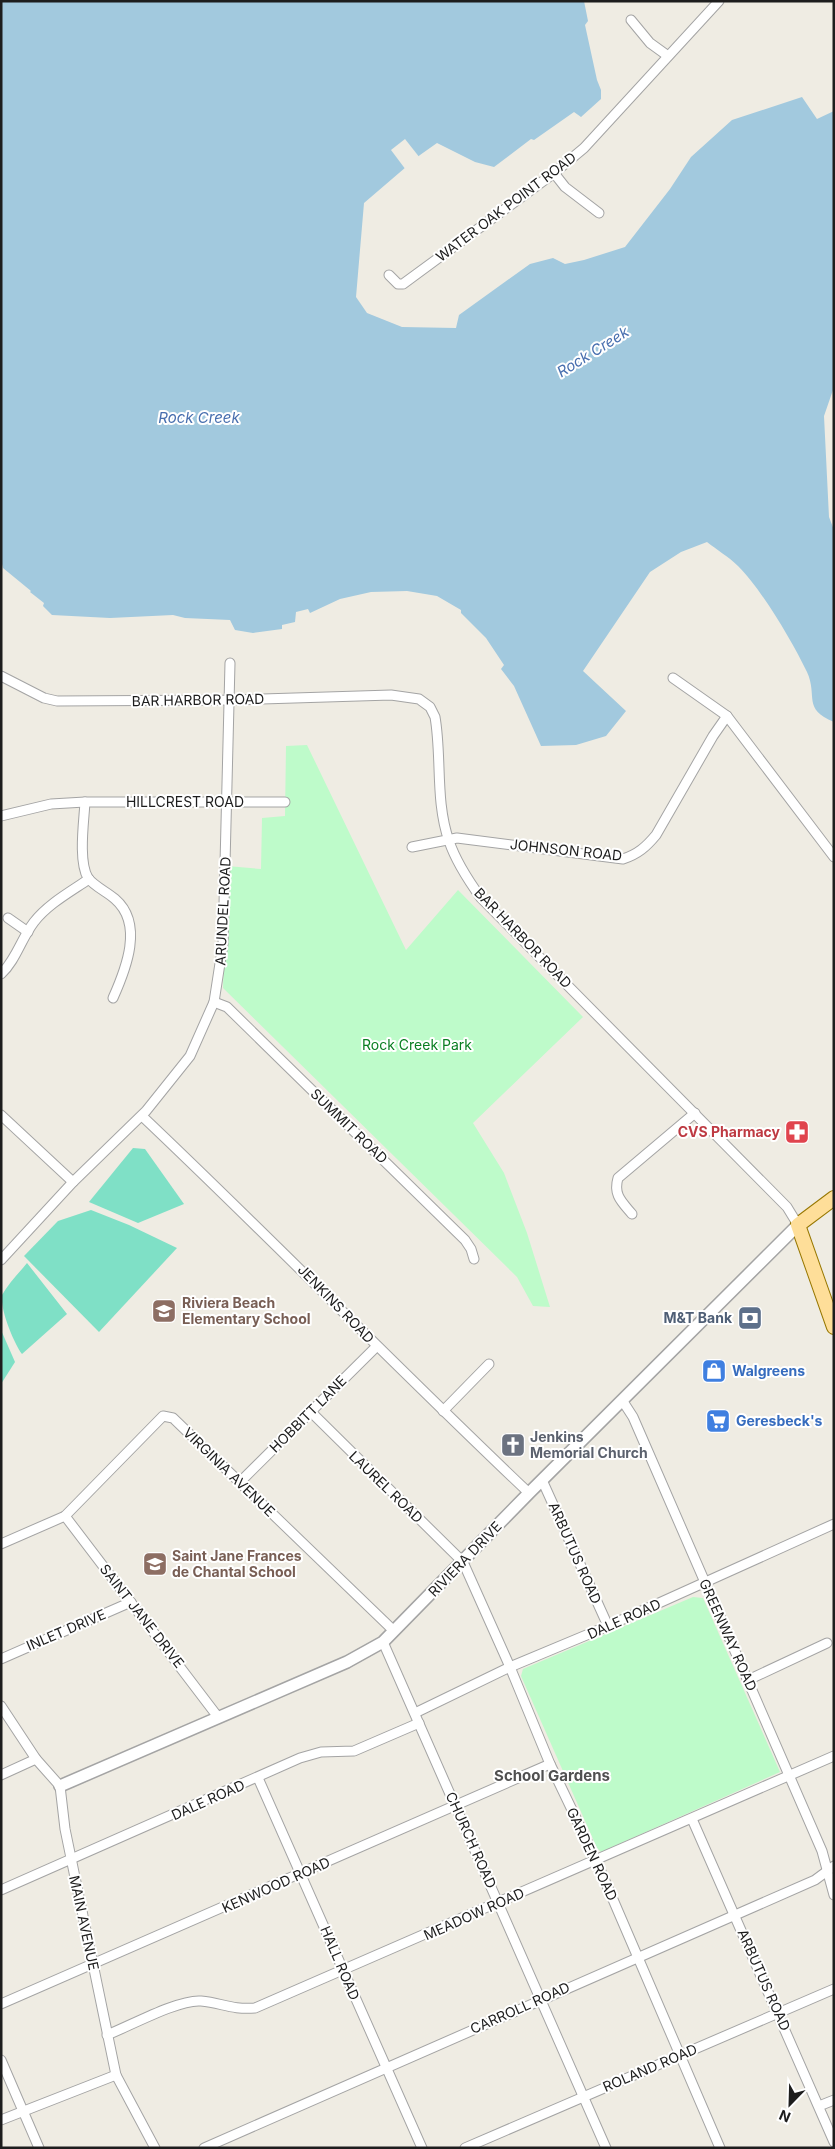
<svg xmlns="http://www.w3.org/2000/svg" width="835" height="2149" font-family="Inter,sans-serif">
<style>
.park{fill:#befbca}
.pitch{fill:#7fe0c6}
.water{fill:#a2c9de}
.pier{fill:#efece3}
.lines{fill:none;stroke-linecap:round;stroke-linejoin:round}
.minor-casing{stroke:#a4a4a4;stroke-width:11}
.tertiary-casing{stroke:#a4a4a4;stroke-width:14}
.primary-casing{stroke:#977700;stroke-width:16}
.minor{stroke:#fff;stroke-width:9}
.tertiary{stroke:#fff;stroke-width:11}
.primary{stroke:#fede99;stroke-width:14}
.labels{text-anchor:middle;stroke-width:4;stroke-linejoin:round;paint-order:stroke}
.street-label{font-size:14px;fill:#1d1d1d;stroke:#fff}
.park-label{font-size:14px;fill:#097e21;stroke:#fff}
.health-label{font-size:14px;font-weight:bold;fill:#be3a42;stroke:#fff;text-anchor:end}
.education-label{font-size:14px;font-weight:bold;fill:#785e54;stroke:#fff;text-anchor:start}
.service-label{font-size:14px;font-weight:bold;fill:#4e5e75;stroke:#fff;text-anchor:end}
.shop-label{font-size:14px;font-weight:bold;fill:#366cbe;stroke:#fff;text-anchor:start}
.worship-label{font-size:14px;font-weight:bold;fill:#5b616d;stroke:#fff;text-anchor:start}
.water-label{font-size:15px;font-style:italic;fill:#486faf;stroke:#fff}
.neighbourhood-label{font-size:15px;font-weight:bold;fill:#505050;stroke:#fff}
</style>
<rect width="100%" height="100%" fill="#efece3"/>
<g class="park">
<path d="M307,745L406,950L458,890L583,1017L473,1123L504,1173L527,1233L550,1307L533,1306L517,1277L223,988L227,866L261,869L262,818L285,816L286,746Z"/>
<path d="M693,1597L703,1598L780,1772L601,1852L597,1848L521,1676L523,1669Z"/>
</g>
<g class="pitch">
<path d="M133,1148L145,1149L184,1204L138,1223L89,1202Z"/>
<path d="M91,1210L129,1225L177,1248L99,1332L24,1256L58,1221Z"/>
<path d="M27,1263L67,1314L22,1354C14,1343 0,1310 2,1295C8,1284 19,1273 27,1263Z"/>
<path d="M1,1330L15,1362L1,1384Z"/>
</g>
<path class="water" d="M1,1H584L588,21L585,25L597,80L601,90V99L581,117L574,112L534,140L531,139L494,167L475,162L437,143L420,155L364,203L356,297L367,313L402,327L456,328L459,315L530,264L553,258L565,264L584,260L625,247L670,189L691,157L732,120L802,97L817,119L834,111V387L824,416L829,517L834,530V722C802,709 818,696 807,672C792,641 762,590 738,566C729,557 717,550 707,542L681,552L650,572L583,671L626,711L606,736L576,745L541,746L514,686L501,669L504,665L486,638L461,613V610L437,596L407,591L371,592L340,599L310,613L308,609L296,612L295,622L282,625V629L253,633L235,630L230,620L185,618L173,615L110,618L52,615L43,606L44,603L30,592L31,591L3,568L1,560Z"/>
<path class="pier" d="M405,139L420,158L406,170L391,150Z"/>
<g class="lines">
<defs>
<g id="minor">
<path d="M631,20L650,43L668,56"/>
<path d="M554,173L565,187L599,213"/>
<path d="M389,275L398,284H403L554,173L584,148L719,1"/>
<path d="M1,676L44,698L57,701L229,700L391,695L419,699L430,707L435,717C442,757 435,801 449,841C456,862 468,880 481,898L787,1207L798,1225"/>
<path d="M673,678L727,716L834,857"/>
<path d="M85,802C84,821 78,861 88,878C94,886 107,892 115,899C144,924 126,969 113,998"/>
<path d="M1,816L51,804L85,802H285"/>
<path d="M412,847L457,838L623,859C638,854 646,847 656,835L713,736L727,716"/>
<path d="M8,918L28,932"/>
<path d="M1,974C16,960 21,939 34,922C48,904 70,892 89,879"/>
<path d="M214,1002L227,1007L465,1240L471,1249L474,1259"/>
<path d="M1,1115L73,1182"/>
<path d="M142,1116C273,1240 398,1369 529,1493"/>
<path d="M632,1214C622,1202 613,1195 618,1178L695,1113"/>
<path d="M1,1260L73,1182L146,1111L190,1056L214,1002L223,944L230,663"/>
<path d="M622,1400L633,1417L822,1851L834,1895"/>
<path d="M310,1411L463,1562L510,1667L550,1764L596,1860L720,2148"/>
<path d="M443,1411L489,1364"/>
<path d="M542,1480L608,1626"/>
<path d="M240,1482L377,1346"/>
<path d="M65,1516L218,1717"/>
<path d="M1,1544L65,1516L163,1416L173,1418L394,1631"/>
<path d="M383,1642L606,2148"/>
<path d="M1,1659L131,1602"/>
<path d="M748,1680L827,1643"/>
<path d="M1,1706L36,1759L60,1786L65,1829L116,2075L155,2148"/>
<path d="M415,1713L510,1667L608,1626L834,1524"/>
<path d="M1,1775L36,1759"/>
<path d="M258,1778L422,2148"/>
<path d="M692,1819L834,2142"/>
<path d="M1,1890L300,1758L321,1752L354,1751L419,1723"/>
<path d="M1,2004L550,1764"/>
<path d="M107,2035C130,2026 179,1999 201,2001C222,2003 232,2010 255,2008L834,1756"/>
<path d="M1,2060L39,2148"/>
<path d="M819,2106L834,2100"/>
<path d="M1,2120L116,2075"/>
<path d="M204,2148L815,1880L834,1866"/>
<path d="M465,2148L834,1989"/>
</g>
<path id="tertiary" d="M60,1786L347,1662L383,1642L529,1493L798,1225"/>
<path id="primary" d="M834,1198L798,1225L834,1327"/>
</defs>
<use href="#minor" class="minor-casing"/>
<use href="#tertiary" class="tertiary-casing"/>
<use href="#primary" class="primary-casing"/>
<use href="#minor" class="minor"/>
<use href="#tertiary" class="tertiary"/>
<use href="#primary" class="primary"/>
</g>
<defs>
<symbol id="pharmacy-square" viewBox="-11 -11 22 22"><rect x="-9" y="-9" width="18" height="18" rx="4" fill="#e0444e" stroke="#fff"/><path d="M-2-6h4v4h4v4h-4v4h-4v-4h-4v-4h4Z" fill="#fff"/></symbol>
<symbol id="school-square" viewBox="-11 -11 22 22"><rect x="-9" y="-9" width="18" height="18" rx="4" fill="#8d6e63" stroke="#fff"/><path d="M0-5L7-2L0 1L-7-2ZM-4 1L0 2.5L4 1V4Q0 6-4 4Z" fill="#fff"/></symbol>
<symbol id="bank-square" viewBox="-11 -11 22 22"><rect x="-9" y="-9" width="18" height="18" rx="4" fill="#5c6f8a" stroke="#fff"/><path d="M-6-4H6V4H-6ZM0-2.3a2.3 2.3 0 1 0 0 4.6a2.3 2.3 0 1 0 0-4.6Z" fill="#fff"/></symbol>
<symbol id="shop-square" viewBox="-11 -11 22 22"><rect x="-9" y="-9" width="18" height="18" rx="4" fill="#3f7fe0" stroke="#fff"/><path d="M-5-2.5h2.3a2.7 3.5 0 0 1 5.4 0H5L5.5 6h-11ZM-1.5-2.5h3a1.5 2.3 0 0 0-3 0Z" fill="#fff"/></symbol>
<symbol id="supermarket-square" viewBox="-11 -11 22 22"><rect x="-9" y="-9" width="18" height="18" rx="4" fill="#3f7fe0" stroke="#fff"/><path d="M-6-5.5h2.5l.6 2H6L4.5 2H-2.5L-4.4-4H-6ZM-1.5 3.2a1.3 1.3 0 1 0 .1 0ZM3 3.2a1.3 1.3 0 1 0 .1 0Z" fill="#fff"/></symbol>
<symbol id="church-square" viewBox="-11 -11 22 22"><rect x="-9" y="-9" width="18" height="18" rx="4" fill="#6b7280" stroke="#fff"/><path d="M-1.2-6h2.4v3.5h3.3v2.4h-3.3V6h-2.4V-.1h-3.3v-2.4h3.3Z" fill="#fff"/></symbol>
</defs>
<g fill-rule="evenodd">
<use href="#pharmacy-square" x="783" y="1118" width="28" height="28"/>
<use href="#school-square" x="150" y="1297" width="28" height="28"/>
<use href="#bank-square" x="736" y="1304" width="28" height="28"/>
<use href="#shop-square" x="700" y="1357" width="28" height="28"/>
<use href="#supermarket-square" x="704" y="1407" width="28" height="28"/>
<use href="#church-square" x="499" y="1431" width="28" height="28"/>
<use href="#school-square" x="141" y="1550" width="28" height="28"/>
</g>
<g class="labels">
<g class="street-label">
<text transform="translate(506 207) rotate(-37)" y="5">WATER OAK POINT ROAD</text>
<text transform="translate(198 700) rotate(-1)" y="5">BAR HARBOR ROAD</text>
<text x="185" y="807">HILLCREST ROAD</text>
<text transform="translate(566 850) rotate(6)" y="5">JOHNSON ROAD</text>
<text transform="translate(223 911) rotate(-87)" y="5">ARUNDEL ROAD</text>
<text transform="translate(523 938) rotate(46)" y="5">BAR HARBOR ROAD</text>
<text transform="translate(349 1126) rotate(44)" y="5">SUMMIT ROAD</text>
<text transform="translate(336 1304) rotate(46)" y="5">JENKINS ROAD</text>
<text transform="translate(308 1414) rotate(-45)" y="5">HOBBITT LANE</text>
<text transform="translate(229 1472) rotate(44)" y="5">VIRGINIA AVENUE</text>
<text transform="translate(386 1487) rotate(44)" y="5">LAUREL ROAD</text>
<text transform="translate(575 1553) rotate(66)" y="5">ARBUTUS ROAD</text>
<text transform="translate(465 1559) rotate(-46)" y="5">RIVIERA DRIVE</text>
<text transform="translate(142 1616) rotate(52)" y="5">SAINT JANE DRIVE</text>
<text transform="translate(624 1619) rotate(-24)" y="5">DALE ROAD</text>
<text transform="translate(66 1630) rotate(-23)" y="5">INLET DRIVE</text>
<text transform="translate(728 1635) rotate(66)" y="5">GREENWAY ROAD</text>
<text transform="translate(208 1800) rotate(-24)" y="5">DALE ROAD</text>
<text transform="translate(471 1840) rotate(66)" y="5">CHURCH ROAD</text>
<text transform="translate(592 1854) rotate(65)" y="5">GARDEN ROAD</text>
<text transform="translate(276 1885) rotate(-24)" y="5">KENWOOD ROAD</text>
<text transform="translate(474 1914) rotate(-24)" y="5">MEADOW ROAD</text>
<text transform="translate(84 1923) rotate(78)" y="5">MAIN AVENUE</text>
<text transform="translate(340 1963) rotate(67)" y="5">HALL ROAD</text>
<text transform="translate(764 1980) rotate(66)" y="5">ARBUTUS ROAD</text>
<text transform="translate(520 2008) rotate(-24)" y="5">CARROLL ROAD</text>
<text transform="translate(650 2068) rotate(-23)" y="5">ROLAND ROAD</text>
</g>
<g class="park-label">
<text x="417" y="1050">Rock Creek Park</text>
</g>
<g class="health-label">
<text x="780" y="1137">CVS Pharmacy</text>
</g>
<g class="education-label">
<text x="182" y="1308">Riviera Beach<tspan x="182" dy="16">Elementary School</tspan></text>
<text x="172" y="1561">Saint Jane Frances<tspan x="172" dy="16">de Chantal School</tspan></text>
</g>
<g class="service-label">
<text x="732" y="1323">M&amp;T Bank</text>
</g>
<g class="shop-label">
<text x="732" y="1376">Walgreens</text>
<text x="736" y="1426">Geresbeck's</text>
</g>
<g class="worship-label">
<text x="530" y="1442">Jenkins<tspan x="530" dy="16">Memorial Church</tspan></text>
</g>
<g class="water-label">
<text transform="translate(593 352) rotate(-32)" y="5">Rock Creek</text>
<text x="199" y="423">Rock Creek</text>
</g>
<g class="neighbourhood-label">
<text x="552" y="1781">School Gardens</text>
</g>
</g>
<rect width="835" height="2149" fill="none" stroke="#1d1d1d" stroke-width="5"/>
<g transform="translate(790 2104) rotate(203)" stroke="#ffffff" stroke-width="4" paint-order="stroke">
<path d="M0-4L9 19L0 12L-9 19Z" fill="#1d1d1d"/>
<text y="-8" font-size="14" font-weight="bold" text-anchor="middle" fill="#1d1d1d">N</text>
</g>
</svg>
